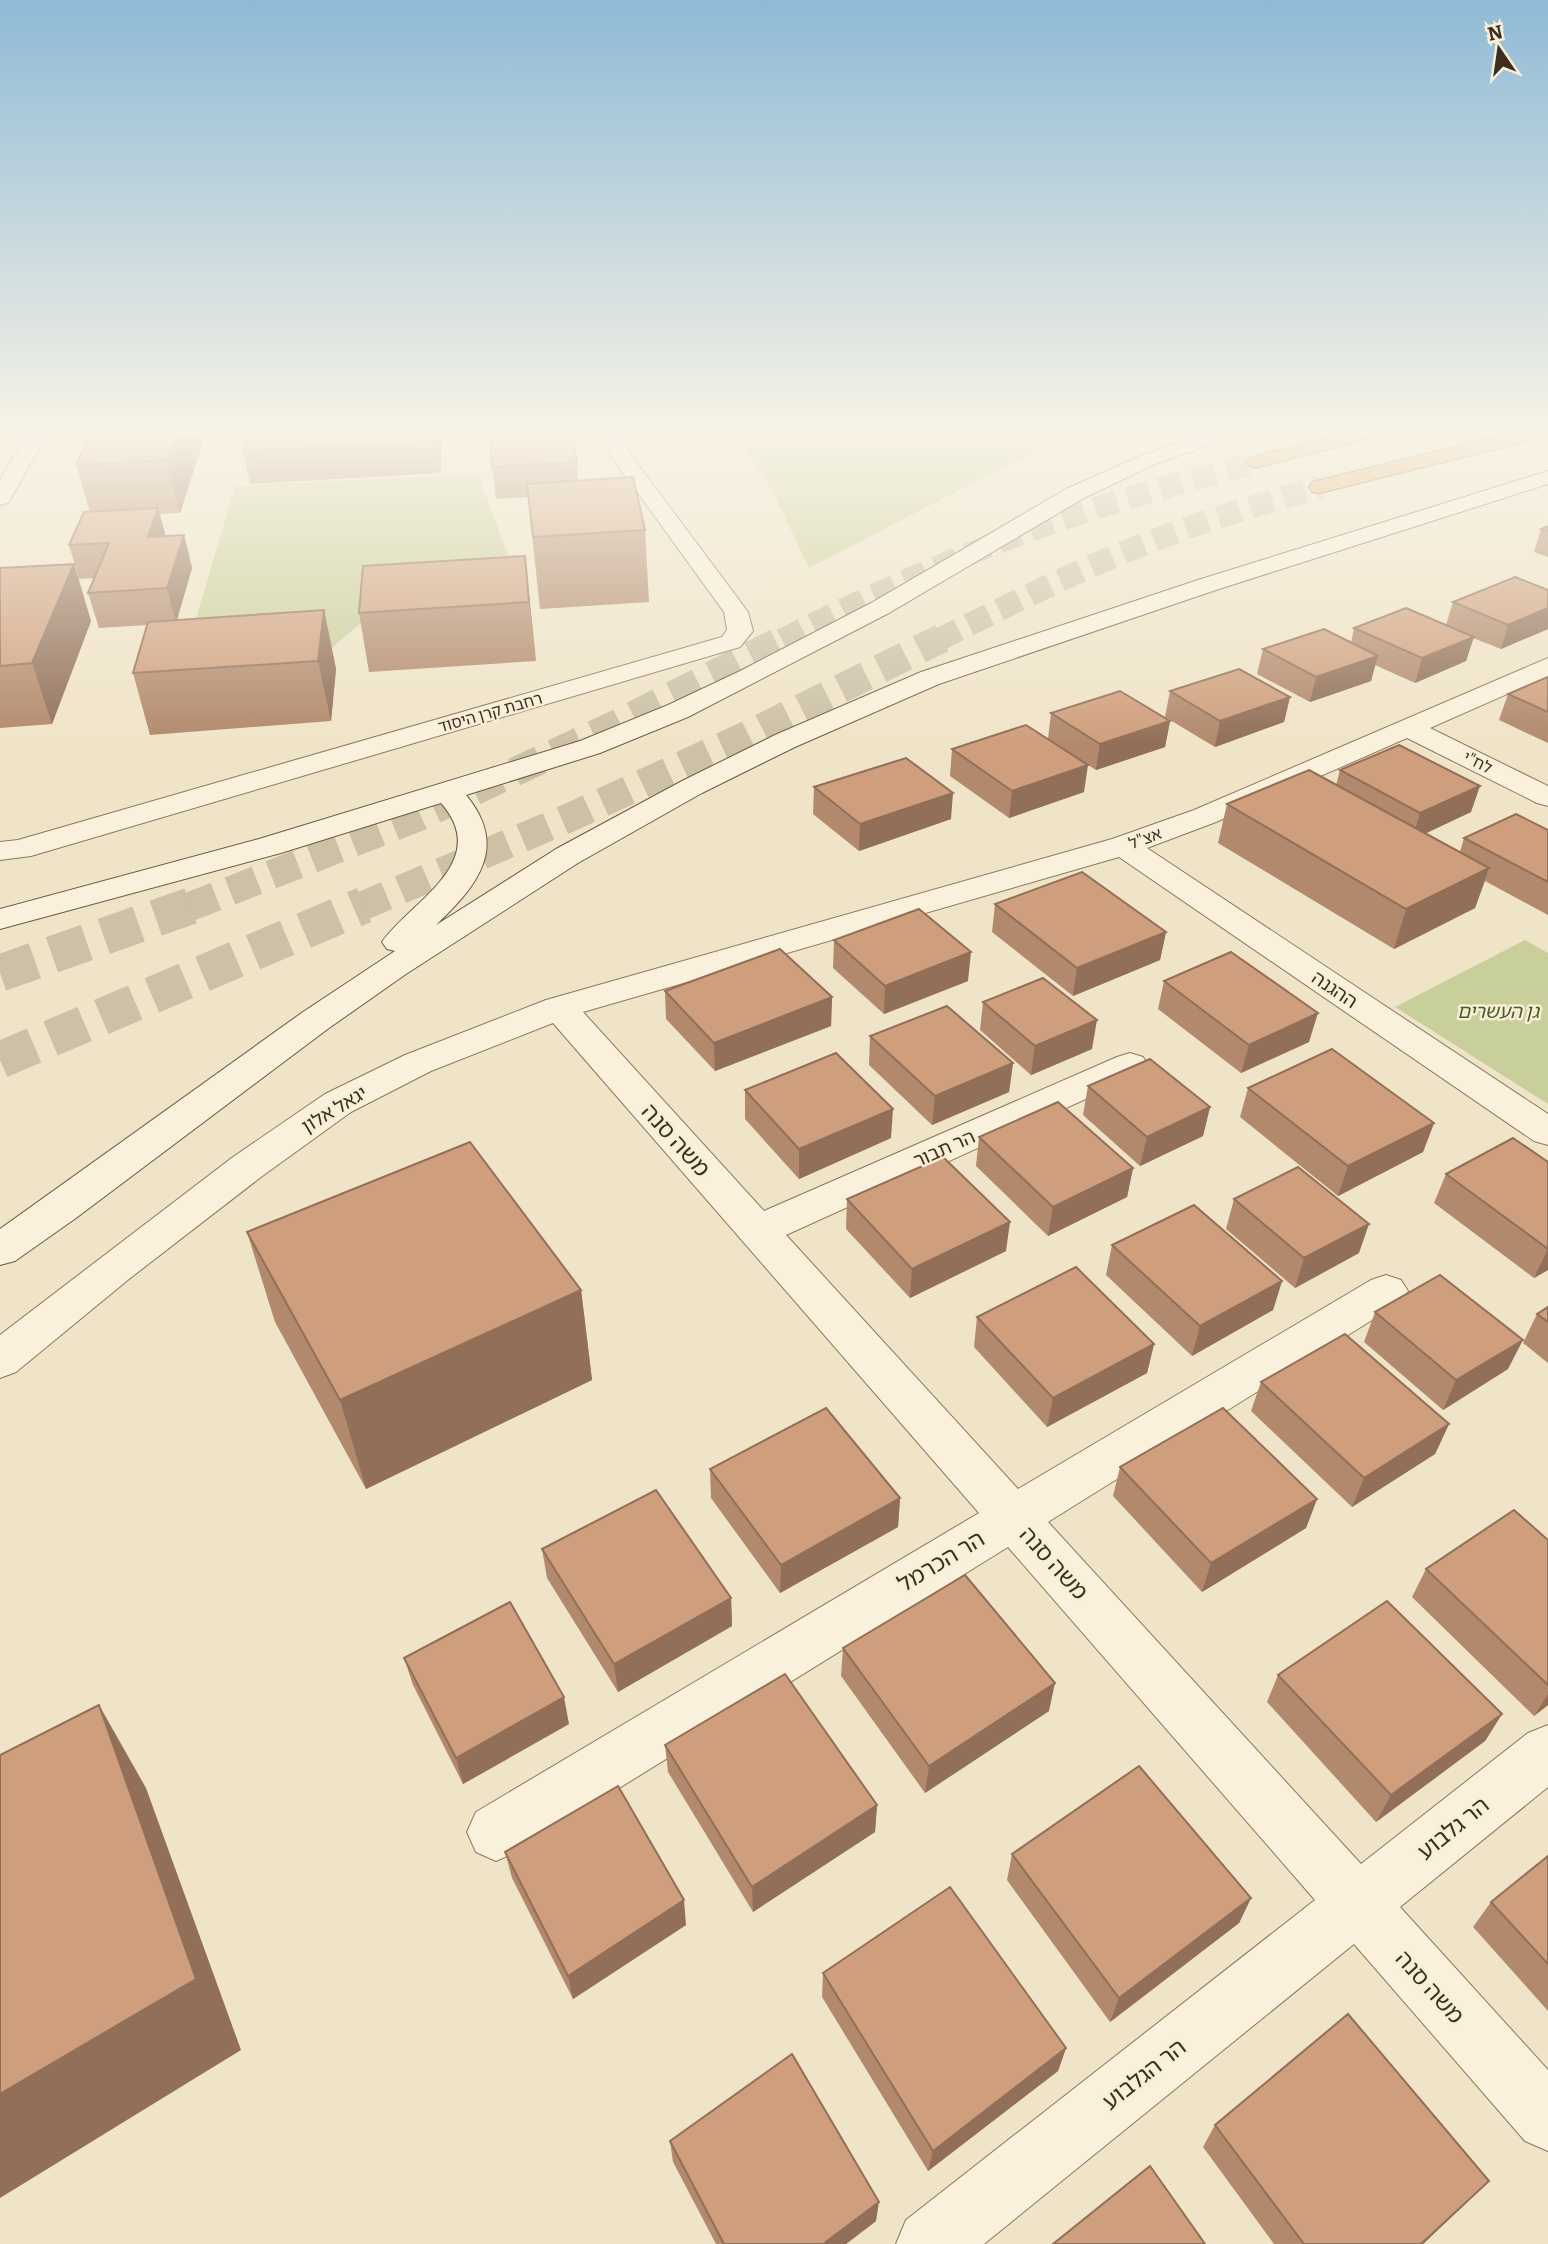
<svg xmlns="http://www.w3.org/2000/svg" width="1548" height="2244" font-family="Bitter,'Noto Sans Hebrew',serif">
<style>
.green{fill:#c9cf9b}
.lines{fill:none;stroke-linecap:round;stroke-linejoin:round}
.highway-tunnel-far2{stroke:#ccc0a6;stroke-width:23;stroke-dasharray:23 11;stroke-linecap:butt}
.highway-tunnel-far1{stroke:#ccc0a6;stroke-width:29;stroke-dasharray:29 15;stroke-linecap:butt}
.highway-tunnel{stroke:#ccc0a6;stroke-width:37;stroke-dasharray:37 18;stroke-linecap:butt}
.street-casing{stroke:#8d765c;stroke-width:2}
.secondary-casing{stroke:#6f573f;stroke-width:2}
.highway-casing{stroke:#5b4430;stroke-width:2}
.street{fill:#faf1dc;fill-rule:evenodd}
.secondary{fill:#faf1dc;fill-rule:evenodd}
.highway{fill:#e0a458;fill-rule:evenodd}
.wall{fill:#b2896c}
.shaded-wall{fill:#916f58}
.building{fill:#cf9f7d;stroke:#916f58;stroke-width:2}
.labels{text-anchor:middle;stroke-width:5;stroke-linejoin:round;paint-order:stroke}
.far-street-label{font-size:16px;fill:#3d2e20;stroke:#f7eed8}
.street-label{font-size:19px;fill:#3d2e20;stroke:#f7eed8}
.park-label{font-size:19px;font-style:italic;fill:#4d5a26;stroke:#f7eed8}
.near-street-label{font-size:23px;fill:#3d2e20;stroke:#f7eed8}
</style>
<rect width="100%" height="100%" fill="#f0e4c8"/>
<g class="green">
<path d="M734,431H981L1039,449L809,568L773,492Z"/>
<path d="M478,474L508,555L518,607L370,615L326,653L184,660L235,486Z"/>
<path d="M1525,940L1548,953V1104L1395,1007Z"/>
</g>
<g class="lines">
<g class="highway-tunnel-far2">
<path d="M782,640C863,599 946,561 1031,530C1105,503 1181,483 1256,462"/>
<path d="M938,640C1007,606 1075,571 1147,543C1203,520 1262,504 1320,487"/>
</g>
<g class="highway-tunnel-far1">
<path d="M189,907L418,817L615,725L786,638"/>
<path d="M360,907L573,816L748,735L942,638"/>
</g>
<g class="highway-tunnel">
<path d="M0,973L193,905"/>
<path d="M0,1060L364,905"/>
</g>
<defs>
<g id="street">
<path d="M0,431H170L167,435L160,437L43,441L11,498L8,503L0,505V480L23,441L0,442Z"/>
<path d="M593,431H613L748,612L753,631L740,647L31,856L0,860V842L18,840L722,637L727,630L724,612Z"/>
<path d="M1548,658V676L1430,728L1548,786V806L1537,803L1407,738L1216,822L1147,848L1548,1114V1145L1534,1141L1119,857L583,1012L764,1211L1117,1057L1130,1053L1143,1057L1148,1065L1143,1073L786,1235L1018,1489L1371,1280L1386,1275L1401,1280L1408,1291L1401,1302L1048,1522L1361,1864L1528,1733L1548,1725V1787L1400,1907L1548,2070V2151L1525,2141L1354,1944L984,2244H896L906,2220L1315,1900L1008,1547L516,1852L496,1861L476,1852L467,1832L476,1812L979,1513L553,1023L431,1071L351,1112L261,1177L129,1279L16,1372L0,1378V1335L233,1157L325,1094L405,1055L546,1000L1112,839L1194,810Z"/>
</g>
<path id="secondary" d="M1211,431H1240L1237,435L1155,464L1084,498L889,613L688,717L600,753L466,795C509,847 478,885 436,925L556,849L682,781L775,735L921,672L1198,580L1548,471V484L1216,590L939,684L795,747L702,793L578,863L406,974L329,1028L76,1218L15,1261L0,1265V1229L303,1012L395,951L387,949L382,942C411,901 493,862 441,803L281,853L0,929V909L259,839L580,741L668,705L738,672L871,603L1068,488L1141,456Z"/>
<g id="highway">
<path d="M1352,431H1385L1382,435L1256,468L1249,466L1246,462L1249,458Z"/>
<path d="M1518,431H1548V436L1320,493L1312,492L1309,487L1312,482Z"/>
</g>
</defs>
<use href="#street" class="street-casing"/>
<use href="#secondary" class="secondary-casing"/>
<use href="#highway" class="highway-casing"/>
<use href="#street" class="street"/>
<use href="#secondary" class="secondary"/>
<use href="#highway" class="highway"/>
</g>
<g class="wall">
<path d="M249,431H440L441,441V473L250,484L243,452Z"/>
<path d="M202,445L180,513L160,514L165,536L184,535L192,568L177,620L324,610L336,669L331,721L150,735L133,673L148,625L99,628L88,593L95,578L79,579L69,545L90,512L76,465Z"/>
<path d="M577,462L578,481L645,530L649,602L540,609L528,497L496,499L492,467Z"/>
<path d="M1548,526V557L1534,552L1541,529Z"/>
<path d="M525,556L536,661L369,672L359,613Z"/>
<path d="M74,564L91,621L52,724L0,728V568Z"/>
<path d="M1548,590V629L1501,649L1473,638L1466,661L1415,683L1375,665L1371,681L1310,702L1257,674L1263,649L1351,643L1354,628L1446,625L1453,602Z"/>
<path d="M1548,677V743L1499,720L1508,694Z"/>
<path d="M1170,691L1290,697L1284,722L1215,747L1165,717Z"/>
<path d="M1051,713L1170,721L1165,747L1096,770L1048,739Z"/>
<path d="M952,749L1084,792L1009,818L950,776Z"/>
<path d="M1340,770L1471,812L1425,833L1460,852L1464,838L1548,830V915L1485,881L1475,908L1394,949L1218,843L1227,804L1336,785Z"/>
<path d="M814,787L951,819L859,851L813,814Z"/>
<path d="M995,904L1166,932L1160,960L1073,996L992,932Z"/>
<path d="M834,940L968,981L884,1014L833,968Z"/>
<path d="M1164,981L1309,1042L1241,1073L1158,1009Z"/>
<path d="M665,991L832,997L831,1026L715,1071L666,1019Z"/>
<path d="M983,1002L1092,1049L1031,1075L980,1030Z"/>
<path d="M870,1036L1013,1063L1009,1092L932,1125L869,1065Z"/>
<path d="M1088,1086L1210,1107L1203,1136L1140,1166L1083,1115Z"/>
<path d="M1248,1088L1434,1123L1423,1152L1338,1196L1240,1117Z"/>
<path d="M745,1090L891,1138L799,1179L745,1119Z"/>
<path d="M979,1137L1133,1168L1127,1197L1048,1236L976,1166Z"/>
<path d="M1548,1162V1270L1534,1278L1434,1203L1446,1174Z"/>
<path d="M847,1199L1006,1251L910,1298L846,1229Z"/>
<path d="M1234,1199L1359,1253L1295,1288L1226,1229Z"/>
<path d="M247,1232L581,1290L592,1380L366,1489L275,1322Z"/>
<path d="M1112,1245L1282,1281L1273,1310L1192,1356L1106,1275Z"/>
<path d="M1548,1307V1363L1523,1343L1537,1314Z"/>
<path d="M1375,1312L1508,1369L1443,1410L1364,1342Z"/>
<path d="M977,1317L1154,1344L1147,1373L1047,1427L974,1347Z"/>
<path d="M1261,1382L1449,1424L1435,1454L1352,1507L1251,1411Z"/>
<path d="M1120,1467L1317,1499L1306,1528L1202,1592L1113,1496Z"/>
<path d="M710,1469L900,1498L898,1527L780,1593L711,1498Z"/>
<path d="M1548,1540V1705L1534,1716L1412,1597L1426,1569Z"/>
<path d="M542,1549L731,1598L732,1626L618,1692L547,1578Z"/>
<path d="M843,1648L1049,1711L925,1793L841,1676Z"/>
<path d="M404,1658L569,1724L463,1784L413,1685Z"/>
<path d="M1278,1675L1502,1714L1485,1741L1376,1822L1267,1702Z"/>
<path d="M665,1745L877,1805L875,1832L753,1912L668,1772Z"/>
<path d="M505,1852L686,1925L573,1999L512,1878Z"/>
<path d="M1012,1854L1251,1898L1239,1923L1110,2022L1007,1880Z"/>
<path d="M1548,1856V2011L1473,1927L1491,1902Z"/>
<path d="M823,1973L1066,2048L1058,2071L928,2171L822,1997Z"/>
<path d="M1215,2125L1489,2181L1423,2244H1274L1203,2147Z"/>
<path d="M670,2141L876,2221L846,2244H716L673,2162Z"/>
</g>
<g class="shaded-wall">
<path d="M178,431H199L202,445L180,513L167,460Z"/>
<path d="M437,431H440L441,441V473L437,442Z"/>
<path d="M158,508L167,541L148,537Z"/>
<path d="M184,535L192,568L176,623L167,588Z"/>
<path d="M525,556L531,613L536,661L529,602Z"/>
<path d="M74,564L91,621L52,724L32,663Z"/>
<path d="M1548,608V629L1501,649L1508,625Z"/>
<path d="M324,610L336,669L331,721L318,661Z"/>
<path d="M1474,637L1466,661L1415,683L1422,658Z"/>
<path d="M1378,656L1371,681L1310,702L1316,677Z"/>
<path d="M1290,697L1284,722L1215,747L1220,721Z"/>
<path d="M1170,721L1165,747L1096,770L1100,744Z"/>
<path d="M1088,765L1084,792L1009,818L1012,791Z"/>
<path d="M1480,786L1471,812L1412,840L1420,813Z"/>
<path d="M953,793L951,819L859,851L860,824Z"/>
<path d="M1489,868L1475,908L1394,949L1406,909Z"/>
<path d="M1166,932L1160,960L1073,996L1077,968Z"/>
<path d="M971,952L968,981L884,1014L885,986Z"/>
<path d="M832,997L831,1026L715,1071L714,1043Z"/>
<path d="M1318,1013L1309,1042L1241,1073L1249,1045Z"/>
<path d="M1097,1020L1092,1049L1031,1075L1035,1046Z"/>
<path d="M1013,1063L1009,1092L932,1125L935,1096Z"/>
<path d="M1210,1107L1203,1136L1140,1166L1147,1137Z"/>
<path d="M893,1109L891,1138L799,1179V1149Z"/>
<path d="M1434,1123L1423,1152L1338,1196L1348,1166Z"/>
<path d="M1133,1168L1127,1197L1048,1236L1053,1207Z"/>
<path d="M1010,1222L1006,1251L910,1298L912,1269Z"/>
<path d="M1369,1224L1359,1253L1295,1288L1304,1258Z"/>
<path d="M1548,1249V1270L1534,1278Z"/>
<path d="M1282,1281L1273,1310L1192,1356L1200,1326Z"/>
<path d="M581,1290L592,1380L366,1489L340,1400Z"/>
<path d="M1523,1340L1508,1369L1443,1410L1456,1380Z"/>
<path d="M1154,1344L1147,1373L1047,1427L1053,1398Z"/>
<path d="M1449,1424L1435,1454L1352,1507L1364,1478Z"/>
<path d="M900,1498L898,1527L780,1593L781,1565Z"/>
<path d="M1317,1499L1306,1528L1202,1592L1211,1563Z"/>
<path d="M731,1598L732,1626L618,1692L614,1664Z"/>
<path d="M1055,1683L1049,1711L925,1793L929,1766Z"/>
<path d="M1548,1694V1705L1534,1716Z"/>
<path d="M564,1697L569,1724L463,1784L456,1758Z"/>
<path d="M99,1705L146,1788L241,2050L0,2198V2094Z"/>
<path d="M1502,1714L1485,1741L1376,1822L1391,1795Z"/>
<path d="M877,1805L875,1832L753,1912L752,1887Z"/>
<path d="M1251,1898L1239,1923L1110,2022L1119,1998Z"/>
<path d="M684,1900L686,1925L573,1999L568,1976Z"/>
<path d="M1066,2048L1058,2071L928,2171L933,2151Z"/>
<path d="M1489,2181L1423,2244H1421Z"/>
<path d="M879,2202L876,2221L846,2244H823Z"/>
</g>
<g class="building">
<path d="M92,431H178L167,460L76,465Z"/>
<path d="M249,431H437V442L243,452Z"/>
<path d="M490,431H571L577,462L492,467Z"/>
<path d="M633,477L645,530L533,537L527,484Z"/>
<path d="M158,508L148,537L184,535L167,588L88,593L109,543L69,545L84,512Z"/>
<path d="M1548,526V531L1541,529Z"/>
<path d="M525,556L529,602L359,613L363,566Z"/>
<path d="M74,564L32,663L0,666V568Z"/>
<path d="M1515,577L1548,590V608L1508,625L1453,602Z"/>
<path d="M1406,608L1474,637L1422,658L1354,628Z"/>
<path d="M324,610L318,661L133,673L148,622Z"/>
<path d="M1324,629L1378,656L1316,677L1263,649Z"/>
<path d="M1239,669L1290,697L1220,721L1170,691Z"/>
<path d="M1548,677V712L1508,694Z"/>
<path d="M1120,691L1170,721L1100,744L1051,713Z"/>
<path d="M1026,725L1088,765L1012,791L952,749Z"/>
<path d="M1399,745L1480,786L1420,813L1340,770Z"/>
<path d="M906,758L953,793L860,824L814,787Z"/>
<path d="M1309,770L1489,868L1406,909L1227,804Z"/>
<path d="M1516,814L1548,830V882L1464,838Z"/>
<path d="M1082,872L1166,932L1077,968L995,904Z"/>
<path d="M919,909L971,952L885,986L834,940Z"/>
<path d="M780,949L832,997L714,1043L665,991Z"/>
<path d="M1231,952L1318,1013L1249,1045L1164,981Z"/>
<path d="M1043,978L1097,1020L1035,1046L983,1002Z"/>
<path d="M947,1006L1013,1063L935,1096L870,1036Z"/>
<path d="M1332,1049L1434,1123L1348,1166L1248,1088Z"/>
<path d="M836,1053L893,1109L799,1149L745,1090Z"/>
<path d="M1150,1059L1210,1107L1147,1137L1088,1086Z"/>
<path d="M1058,1102L1133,1168L1053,1207L979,1137Z"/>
<path d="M1513,1138L1548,1162V1249L1446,1174Z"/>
<path d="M470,1142L581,1290L340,1400L247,1232Z"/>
<path d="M943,1157L1010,1222L912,1269L847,1199Z"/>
<path d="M1298,1167L1369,1224L1304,1258L1234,1199Z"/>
<path d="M1194,1205L1282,1281L1200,1326L1112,1245Z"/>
<path d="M1076,1267L1154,1344L1053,1398L977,1317Z"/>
<path d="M1440,1275L1523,1340L1456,1380L1375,1312Z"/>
<path d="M1548,1307V1322L1537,1314Z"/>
<path d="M1345,1334L1449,1424L1364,1478L1261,1382Z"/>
<path d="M826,1408L900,1498L781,1565L710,1469Z"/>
<path d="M1223,1408L1317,1499L1211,1563L1120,1467Z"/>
<path d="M656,1490L731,1598L614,1664L542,1549Z"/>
<path d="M1514,1510L1548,1540V1685L1426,1569Z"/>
<path d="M965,1575L1055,1683L929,1766L843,1648Z"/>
<path d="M1387,1601L1502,1714L1391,1795L1278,1675Z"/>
<path d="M510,1602L564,1697L456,1758L404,1658Z"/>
<path d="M785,1674L877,1805L752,1887L665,1745Z"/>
<path d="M99,1705L196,1979L0,2094V1755Z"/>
<path d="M1139,1766L1251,1898L1119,1998L1012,1854Z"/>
<path d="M618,1786L684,1900L568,1976L505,1852Z"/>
<path d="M1548,1856V1964L1491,1902Z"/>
<path d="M950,1887L1066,2048L933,2151L823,1973Z"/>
<path d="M1348,2014L1489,2181L1421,2244H1304L1215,2125Z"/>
<path d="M792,2054L879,2202L823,2244H724L670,2141Z"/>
<path d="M1150,2166L1205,2244H1053Z"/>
</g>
<linearGradient id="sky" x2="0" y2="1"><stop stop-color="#8fbad6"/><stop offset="0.58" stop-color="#f8f3e6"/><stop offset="1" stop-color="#f8f3e6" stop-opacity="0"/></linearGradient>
<rect width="1548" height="745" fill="url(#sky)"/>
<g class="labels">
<g class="far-street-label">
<text transform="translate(490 712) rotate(-16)" y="6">רחבת קרן היסוד</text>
<text transform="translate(1478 762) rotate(26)" y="6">לח"י</text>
<text transform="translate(1145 838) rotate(-20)" y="6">אצ"ל</text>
</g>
<g class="street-label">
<text transform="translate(1335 989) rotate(34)" y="7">ההגנה</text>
<text transform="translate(334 1109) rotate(-31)" y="7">יגאל אלון</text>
<text transform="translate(944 1148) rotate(-24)" y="7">הר תבור</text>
</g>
<g class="park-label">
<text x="1498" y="1018">גן העשרים</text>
</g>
<g class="near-street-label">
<text transform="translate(676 1140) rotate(48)" y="8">משה סנה</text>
<text transform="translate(941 1561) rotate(-31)" y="8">הר הכרמל</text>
<text transform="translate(1054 1563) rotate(48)" y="8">משה סנה</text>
<text transform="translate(1453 1828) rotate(-39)" y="8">הר גלבוע</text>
<text transform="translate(1430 1987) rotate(48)" y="8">משה סנה</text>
<text transform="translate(1144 2074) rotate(-38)" y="8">הר הגלבוע</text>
</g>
</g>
<g transform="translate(1499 49) rotate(347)" stroke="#f7eed8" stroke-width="5" paint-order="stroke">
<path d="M0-5L12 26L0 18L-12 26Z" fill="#3d2e20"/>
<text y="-10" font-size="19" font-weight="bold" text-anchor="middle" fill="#3d2e20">N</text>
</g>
</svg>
